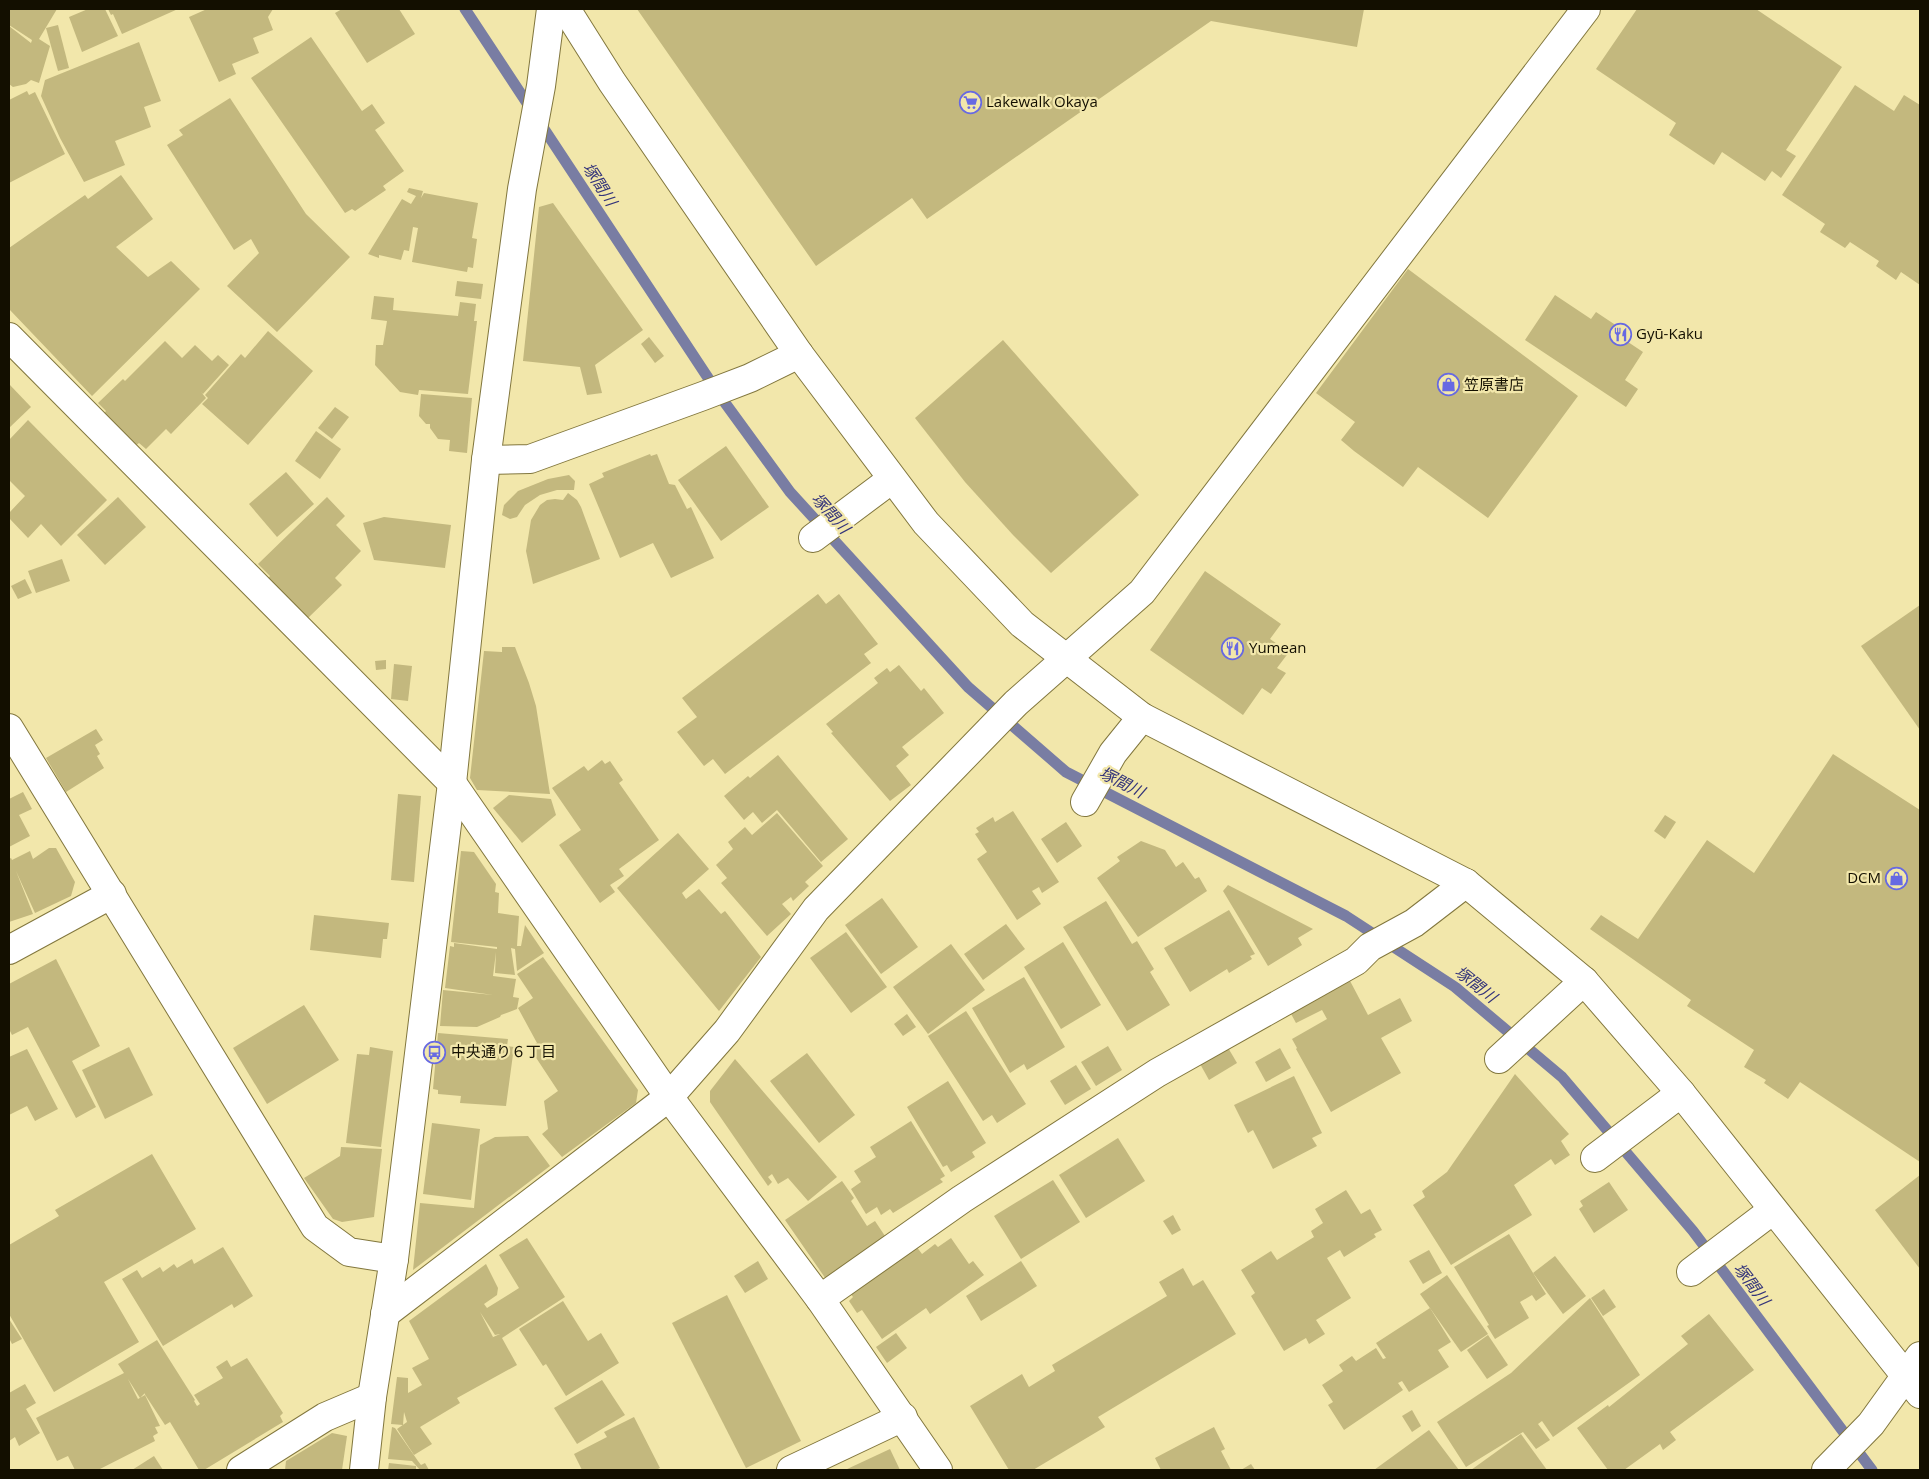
<svg xmlns="http://www.w3.org/2000/svg" width="1929" height="1479" font-family="'Open Sans','Noto Sans JP',sans-serif">
<style>
.lines{fill:none;stroke-linecap:round;stroke-linejoin:round}
.stream{stroke:#797da3;stroke-width:11}
.building{fill:#c3b87e;fill-rule:evenodd}
.street-casing{stroke:#82773e;stroke-width:30}
.secondary-casing{stroke:#82773e;stroke-width:30}
.street{stroke:#fff;stroke-width:28}
.secondary{stroke:#fff;stroke-width:28}
.labels{text-anchor:middle;stroke-width:4.5;stroke-linejoin:round;paint-order:stroke}
.poi-label{font-size:15px;fill:#130f00;stroke:#f2e7ab;text-anchor:start}
.water-label{font-size:16px;font-style:italic;fill:#33337a;stroke:#f2e7ab}
</style>
<rect width="100%" height="100%" fill="#f2e7ab"/>
<g class="lines">
<path class="stream" d="M465,9L720,396L790,492L968,687L1066,772L1346,916L1455,987L1562,1077L1693,1231L1872,1470"/>
</g>
<g class="building">
<path d="M9,9H57L39,39L50,46L39,83L31,80L26,84L13,87L9,84V26L31,43L32,40L9,25Z"/>
<path d="M88,9H105L118,36L82,52L69,17Z"/>
<path d="M108,9H178L122,34L113,14L111,15Z"/>
<path d="M207,9H273L268,17L273,30L253,38L259,53L232,64L236,74L219,82L189,17Z"/>
<path d="M342,9H399L415,34L367,63L335,13Z"/>
<path d="M637,9H1364L1357,47L1211,21L927,219L912,198L816,266Z"/>
<path d="M1637,9H1756L1842,67L1786,150L1796,156L1781,178L1772,171L1765,181L1722,152L1714,165L1669,135L1676,123L1596,69Z"/>
<path d="M58,25L69,68L58,71L46,28Z"/>
<path d="M311,37L362,111L372,104L385,123L375,130L404,171L383,186L386,190L355,211L352,209L345,213L251,78Z"/>
<path d="M139,42L161,101L144,107L151,127L115,141L125,165L84,182L60,138L41,96L45,80Z"/>
<path d="M1855,85L1894,111L1904,95L1920,105V285L1901,272L1896,280L1876,266L1879,261L1850,242L1845,248L1820,232L1825,224L1782,195Z"/>
<path d="M27,91L29,95L35,92L65,154L9,183V100Z"/>
<path d="M230,98L306,214L350,257L277,332L227,286L259,253L251,239L234,250L167,145L183,135L179,130Z"/>
<path d="M121,175L153,219L116,247L148,277L171,261L200,289L92,396L9,309V248L85,195L88,199Z"/>
<path d="M409,188L423,191L421,198L424,193L478,203L472,238L477,239L473,268L468,267L467,272L412,262L418,228L413,227L409,251L404,250L401,260L379,255V258L368,254L402,199L411,204L416,196L407,192Z"/>
<path d="M553,203L643,330L595,365L602,393L587,395L580,367L523,361L539,207Z"/>
<path d="M1408,269L1578,396L1488,518L1418,467L1403,487L1354,451L1341,440L1355,422L1316,393Z"/>
<path d="M457,281L483,284L481,299L455,296Z"/>
<path d="M1555,295L1591,319L1596,312L1626,332L1622,338L1643,352L1625,380L1638,389L1626,407L1525,340Z"/>
<path d="M374,296L394,298L393,310L458,316L460,302L476,304L474,321H477L468,394L419,390L418,395L400,392L375,365L376,345H383L387,321L371,319Z"/>
<path d="M268,331L313,371L248,445L202,404L208,398L205,395L241,354L245,358Z"/>
<path d="M649,337L664,356L655,363L641,344Z"/>
<path d="M1003,340L1139,495L1051,573L1013,535L965,482L915,418Z"/>
<path d="M165,341L182,358L195,345L212,361L218,355L229,365L203,394L201,392L206,398L171,434L166,429L146,449L139,443L134,447L102,416L106,411L98,403L123,379L125,381Z"/>
<path d="M9,384L31,407L9,428Z"/>
<path d="M421,394L472,398L467,453L449,451L450,440L438,439L430,428V424H426L419,416Z"/>
<path d="M335,407L349,417L332,439L318,428Z"/>
<path d="M28,420L107,500L61,546L41,524L28,538L9,518V513L25,496L9,480V440Z"/>
<path d="M316,431L341,449L320,479L295,461Z"/>
<path d="M726,446L769,507L721,541L678,480Z"/>
<path d="M650,454L651,456L657,454L669,484L675,485L687,509L691,507L714,558L671,578L653,543L620,558L589,484L604,477L602,473Z"/>
<path d="M286,472L314,504L277,537L249,504Z"/>
<path d="M569,475L575,481L574,490H557L540,495L525,505L517,517L510,519L502,515L504,505L518,491L548,479Z"/>
<path d="M568,493L577,500L581,507L600,559L533,584L526,551L531,520L540,505L547,500L555,499L563,500Z"/>
<path d="M118,497L146,527L105,565L77,535Z"/>
<path d="M327,497L345,516L336,525L361,551L335,578L342,585L308,618L301,611L299,613L267,580L270,576L258,564Z"/>
<path d="M384,517L451,525L445,568L374,560L363,523Z"/>
<path d="M62,559L70,581L36,593L28,571Z"/>
<path d="M1205,571L1281,624L1270,639L1289,652L1277,668L1286,673L1271,694L1262,688L1243,715L1150,650Z"/>
<path d="M25,579L32,593L18,599L11,586Z"/>
<path d="M818,594L826,604L839,594L878,644L864,654L871,663L725,774L713,759L704,766L677,732L697,717L682,698Z"/>
<path d="M1920,605V730L1861,646Z"/>
<path d="M502,647H515L529,683L536,706L550,794L477,790L470,778L484,651L502,652Z"/>
<path d="M386,660V669L376,670L375,661Z"/>
<path d="M394,664L412,666L408,701L391,699Z"/>
<path d="M899,665L921,691L924,688L944,713L902,747L909,755L896,766L911,785L890,801L831,733L833,732L826,724L878,683L874,678L887,668L890,672Z"/>
<path d="M96,729L103,740L95,745L100,754L97,756L104,768L66,792L46,758Z"/>
<path d="M1833,754L1920,810V1162L1800,1082L1788,1099L1764,1083L1766,1080L1744,1067L1754,1050L1687,1006L1691,1000L1590,929L1601,915L1638,939L1707,840L1754,873Z"/>
<path d="M778,755L848,839L821,862L777,810L762,823L753,812L744,820L724,796L748,776L750,778Z"/>
<path d="M602,760L605,764L610,761L623,780L619,783L659,840L619,869L624,876L610,885L615,892L600,903L559,845L581,830L552,788L584,766L588,771Z"/>
<path d="M23,792L32,809L19,815L30,836L9,847V799Z"/>
<path d="M398,794L421,796L414,882L391,880Z"/>
<path d="M509,795L551,799L556,815L522,843L493,808Z"/>
<path d="M1013,811L1059,882L1042,893L1039,887L1032,891L1041,904L1017,920L977,859L987,852L975,834L979,832L976,828L993,817L995,822Z"/>
<path d="M777,813L823,866L805,882L809,886L793,901L791,897L782,904L791,914L767,936L721,883L727,878L716,865L733,849L728,842L745,827L752,835Z"/>
<path d="M1665,815L1676,822L1665,839L1654,831Z"/>
<path d="M1066,822L1082,846L1057,863L1041,839Z"/>
<path d="M678,833L709,869L682,893L686,899L699,889L721,914L725,911L761,957L719,1011L617,888Z"/>
<path d="M1141,841L1165,850L1176,867L1183,862L1195,879L1199,877L1207,891L1138,937L1097,878L1120,861L1117,857Z"/>
<path d="M49,848H56L75,882L71,896L35,913L16,871L33,914L9,922V859L11,858L12,860L30,851L33,859Z"/>
<path d="M461,851L474,852L496,884L495,892L499,893L498,913L519,916L517,946H521L525,925L544,953L517,971L515,949L511,948L515,975L495,973L496,952L493,976L516,979L513,997L519,998L517,1009L501,1015L500,1017L477,1027L440,1026L443,990L493,995L445,988L450,946L454,947V943L497,949V947L451,942Z"/>
<path d="M1228,885L1313,929L1298,938L1302,945L1268,966L1223,891Z"/>
<path d="M882,898L918,947L881,974L845,925Z"/>
<path d="M1106,901L1132,944L1137,941L1154,969L1150,972L1170,1005L1127,1031L1063,927Z"/>
<path d="M1229,910L1255,954L1250,956L1252,959L1229,973L1227,969L1190,992L1164,948Z"/>
<path d="M314,915L389,923L387,939H383L381,958L310,950Z"/>
<path d="M1006,924L1025,949L983,980L964,954Z"/>
<path d="M846,932L887,987L851,1013L810,958Z"/>
<path d="M1063,942L1101,1005L1061,1029L1024,967Z"/>
<path d="M951,944L985,990L928,1034L893,987Z"/>
<path d="M543,957L638,1090L636,1103L562,1157L542,1134L548,1129L544,1101L558,1091L529,1047L537,1043L518,1008L533,998L517,974Z"/>
<path d="M56,959L100,1046L72,1061L96,1107L76,1118L28,1027L12,1035L9,1029V984Z"/>
<path d="M1024,977L1065,1047L1027,1070L1024,1064L1010,1073L972,1008Z"/>
<path d="M1349,979L1368,1015L1400,998L1412,1021L1381,1038L1401,1073L1331,1112L1296,1049L1297,1048L1292,1039L1327,1019L1322,1010L1296,1023L1290,1012Z"/>
<path d="M304,1005L339,1060L267,1104L233,1048Z"/>
<path d="M966,1011L1026,1104L997,1123L992,1115L983,1121L928,1036Z"/>
<path d="M907,1014L916,1027L903,1036L894,1024Z"/>
<path d="M438,1033L508,1039L507,1046L514,1047L506,1106L460,1103L461,1096L438,1094V1090L433,1089Z"/>
<path d="M1108,1046L1122,1070L1096,1086L1081,1062Z"/>
<path d="M1227,1046L1237,1063L1209,1080L1199,1062Z"/>
<path d="M129,1047L153,1095L105,1119L82,1070Z"/>
<path d="M370,1047L393,1051L381,1147L346,1143L357,1054L369,1055Z"/>
<path d="M1280,1048L1291,1068L1266,1082L1255,1062Z"/>
<path d="M27,1049L58,1109L35,1121L27,1106L9,1115V1057Z"/>
<path d="M807,1053L855,1115L819,1143L770,1081Z"/>
<path d="M735,1059L837,1177L808,1201L788,1178L778,1184L772,1174L768,1177L772,1182L768,1186L710,1102V1091Z"/>
<path d="M1076,1065L1091,1089L1065,1105L1050,1081Z"/>
<path d="M1515,1074L1569,1134L1561,1141L1570,1155L1555,1165L1551,1159L1514,1185L1532,1215L1451,1265L1413,1205L1425,1197L1422,1191L1447,1172Z"/>
<path d="M1294,1076L1322,1133L1312,1138L1317,1146L1273,1169L1253,1130L1248,1133L1234,1105Z"/>
<path d="M948,1081L986,1143L972,1152L975,1157L951,1172L947,1165L943,1167L907,1107Z"/>
<path d="M911,1121L945,1176L940,1179L943,1182L893,1213L890,1209L881,1215L877,1207L866,1214L851,1189L861,1182L854,1171L876,1157L870,1147Z"/>
<path d="M432,1123L480,1129L471,1200L423,1194Z"/>
<path d="M528,1136L550,1166L413,1270L420,1203L474,1208L480,1145L495,1137Z"/>
<path d="M1118,1138L1145,1181L1086,1218L1059,1175Z"/>
<path d="M341,1147L382,1149L374,1217L342,1222L333,1219L304,1178L340,1156Z"/>
<path d="M152,1154L196,1229L104,1282L139,1342L54,1392L9,1314V1245L59,1216L55,1210Z"/>
<path d="M1920,1175V1269L1875,1210Z"/>
<path d="M1053,1180L1080,1222L1021,1259L994,1216Z"/>
<path d="M842,1181L854,1198L851,1201L867,1226L875,1221L889,1242L828,1282L785,1220Z"/>
<path d="M1609,1182L1628,1210L1594,1233L1579,1209L1583,1206L1580,1201Z"/>
<path d="M1346,1190L1361,1214L1370,1209L1382,1230L1374,1234L1376,1237L1344,1257L1340,1250L1327,1258L1351,1298L1316,1320L1325,1334L1309,1344L1306,1338L1284,1351L1251,1296L1255,1293L1241,1270L1271,1251L1277,1260L1314,1237L1311,1231L1323,1223L1315,1209Z"/>
<path d="M1173,1215L1181,1230L1172,1235L1163,1221Z"/>
<path d="M1509,1234L1546,1294L1536,1301L1532,1295L1520,1302L1529,1318L1495,1339L1487,1326L1489,1325L1454,1267Z"/>
<path d="M527,1238L565,1297L502,1338L517,1365L457,1398L460,1403L420,1427L432,1444L414,1455L397,1429L407,1422L404,1412L403,1425L391,1424L397,1377L408,1378V1393L422,1385L412,1368L429,1359L409,1321L486,1264L498,1288L497,1295L484,1304L487,1308L519,1288L499,1255ZM480,1312L495,1335L500,1334L491,1338L493,1337Z"/>
<path d="M951,1238L969,1264L973,1261L984,1275L930,1314L926,1308L882,1339L862,1310L857,1313L849,1301L853,1297L850,1293L916,1246L922,1254L935,1244L938,1247Z"/>
<path d="M223,1247L253,1296L234,1308L232,1304L163,1346L122,1279L137,1270L142,1278L160,1267L163,1272L174,1264L177,1268L192,1259L194,1264Z"/>
<path d="M1429,1250L1442,1273L1423,1284L1409,1261Z"/>
<path d="M1555,1256L1586,1296L1563,1314L1533,1273Z"/>
<path d="M758,1261L768,1279L745,1293L734,1276Z"/>
<path d="M1021,1261L1037,1286L981,1321L966,1296Z"/>
<path d="M1183,1268L1193,1286L1203,1280L1236,1334L1098,1417L1105,1427L1033,1470H1009L970,1406L1022,1374L1029,1387L1055,1371L1052,1365L1167,1296L1159,1282Z"/>
<path d="M1447,1275L1488,1334L1461,1352L1420,1294Z"/>
<path d="M1604,1289L1616,1307L1603,1316L1591,1298Z"/>
<path d="M727,1295L801,1441L746,1468L672,1323Z"/>
<path d="M1590,1298L1640,1375L1553,1437L1542,1421L1538,1424L1550,1440L1536,1449L1523,1432L1466,1467L1437,1422L1511,1373Z"/>
<path d="M563,1301L588,1341L601,1333L619,1363L566,1396L546,1364L543,1366L519,1329Z"/>
<path d="M1430,1308L1451,1342L1438,1350L1449,1367L1409,1392L1402,1381L1398,1383L1403,1390L1344,1430L1328,1405L1333,1402L1322,1385L1343,1371L1339,1365L1352,1356L1356,1361L1376,1348L1383,1359L1386,1358L1376,1343Z"/>
<path d="M1709,1314L1754,1370L1670,1432L1676,1440L1663,1450L1660,1444L1624,1470H1608L1577,1428L1608,1405L1609,1407L1688,1344L1681,1336Z"/>
<path d="M9,1319L22,1339L12,1344L9,1338Z"/>
<path d="M896,1333L907,1348L887,1363L876,1347Z"/>
<path d="M1488,1335L1508,1365L1487,1379L1467,1350Z"/>
<path d="M157,1340L195,1400L194,1401L197,1406L200,1404L194,1395L223,1378L216,1367L227,1360L231,1367L247,1358L283,1413L280,1416L283,1422L204,1470H199L170,1422L165,1425L144,1393V1394L140,1398L128,1379L138,1399L145,1395L160,1426L155,1427L158,1433L153,1436L155,1441L98,1470H75L68,1456L57,1461L36,1418L124,1373L118,1364Z"/>
<path d="M602,1380L625,1415L577,1444L554,1408Z"/>
<path d="M25,1384L36,1403L26,1409L40,1433L19,1446L15,1437L9,1441V1393Z"/>
<path d="M1412,1410L1421,1426L1412,1432L1402,1416Z"/>
<path d="M634,1417L660,1468L656,1470H582L574,1454L607,1437L604,1432Z"/>
<path d="M392,1427L395,1428L418,1461L421,1465L425,1463L429,1470H420L412,1461L388,1459Z"/>
<path d="M1214,1427L1225,1449L1221,1451L1231,1470H1161L1155,1458Z"/>
<path d="M1429,1430L1459,1470H1374Z"/>
<path d="M332,1433L347,1436L342,1470H285L286,1461Z"/>
<path d="M1521,1434L1547,1470H1471Z"/>
<path d="M890,1449L900,1470H845Z"/>
<path d="M154,1456L163,1470H132Z"/>
<path d="M389,1463L416,1466V1470H388Z"/>
<path d="M1251,1464L1255,1470H1241Z"/>
</g>
<g class="lines">
<defs>
<g id="street">
<path d="M9,337L452,783L669,1097L820,1299L938,1470"/>
<path d="M486,460L530,459L703,396L750,378L799,354"/>
<path d="M813,538L892,479"/>
<path d="M9,728L315,1227L349,1252L394,1259"/>
<path d="M1085,802L1113,753L1142,717"/>
<path d="M9,950L112,894"/>
<path d="M1499,1059L1584,981"/>
<path d="M1595,1158L1681,1093"/>
<path d="M1691,1272L1773,1210"/>
<path d="M820,1299L962,1199L1157,1073L1356,961L1370,947L1414,923L1466,883"/>
<path d="M385,1314L669,1097L727,1031L816,909L1016,703L1142,592L1586,9"/>
<path d="M241,1470L325,1417L372,1397"/>
<path d="M364,1470L372,1397L394,1259L452,783L486,460L522,189L541,86L551,9"/>
<path d="M791,1470L903,1417"/>
<path d="M1826,1470L1871,1424L1920,1356"/>
</g>
<path id="secondary" d="M566,9L612,82L799,354L926,523L1022,624L1142,717L1466,883L1584,981L1681,1093L1920,1394"/>
</defs>
<use href="#street" class="street-casing"/>
<use href="#secondary" class="secondary-casing"/>
<use href="#street" class="street"/>
<use href="#secondary" class="secondary"/>
</g>
<defs>
<symbol id="supermarket-ring" viewBox="-11 -11 22 22"><circle r="9.5" fill="#f2e7ab" stroke="#6769e2" stroke-width="1.5"/><path d="M-6-5.5h2.5l.6 2H6L4.5 2H-2.5L-4.4-4H-6ZM-1.5 3.2a1.3 1.3 0 1 0 .1 0ZM3 3.2a1.3 1.3 0 1 0 .1 0Z" fill="#6769e2"/></symbol>
<symbol id="restaurant-ring" viewBox="-11 -11 22 22"><circle r="9.5" fill="#f2e7ab" stroke="#6769e2" stroke-width="1.5"/><path d="M-5-6h1v4h1v-4h1v4h1v-4h1v5L-1.5 .5V6h-2V.5L-5-1ZM5-6V6H3V1.5H1.5Q1.5-4 5-6Z" fill="#6769e2"/></symbol>
<symbol id="shop-ring" viewBox="-11 -11 22 22"><circle r="9.5" fill="#f2e7ab" stroke="#6769e2" stroke-width="1.5"/><path d="M-5-2.5h2.3a2.7 3.5 0 0 1 5.4 0H5L5.5 6h-11ZM-1.5-2.5h3a1.5 2.3 0 0 0-3 0Z" fill="#6769e2"/></symbol>
<symbol id="bus-ring" viewBox="-11 -11 22 22"><circle r="9.5" fill="#f2e7ab" stroke="#6769e2" stroke-width="1.5"/><path d="M-5-6H5V4H4V6H2V4H-2V6H-4V4H-5ZM-3.5-4V0h7V-4ZM-3.5 1.2v1.5H-2V1.2ZM2 1.2v1.5H3.5V1.2Z" fill="#6769e2"/></symbol>
</defs>
<g fill-rule="evenodd">
<use href="#supermarket-ring" x="958" y="90" width="25" height="25"/>
<use href="#restaurant-ring" x="1608" y="322" width="25" height="25"/>
<use href="#shop-ring" x="1436" y="372" width="25" height="25"/>
<use href="#restaurant-ring" x="1220" y="636" width="25" height="25"/>
<use href="#shop-ring" x="1884" y="866" width="25" height="25"/>
<use href="#bus-ring" x="422" y="1040" width="25" height="25"/>
</g>
<g class="labels">
<g class="poi-label">
<text x="986" y="107">Lakewalk Okaya</text>
<text x="1636" y="339">Gyū-Kaku</text>
<text x="1464" y="390">笠原書店</text>
<text x="1249" y="653">Yumean</text>
<text x="1881" y="883" text-anchor="end">DCM</text>
<text x="451" y="1057">中央通り６丁目</text>
</g>
<g class="water-label">
<text transform="translate(600 184) rotate(57)" y="6">塚間川</text>
<text transform="translate(831 513) rotate(48)" y="6">塚間川</text>
<text transform="translate(1122 782) rotate(27)" y="6">塚間川</text>
<text transform="translate(1476 984) rotate(38)" y="6">塚間川</text>
<text transform="translate(1752 1284) rotate(53)" y="6">塚間川</text>
</g>
</g>
<rect width="1929" height="1479" fill="none" stroke="#130f00" stroke-width="20"/>
</svg>
